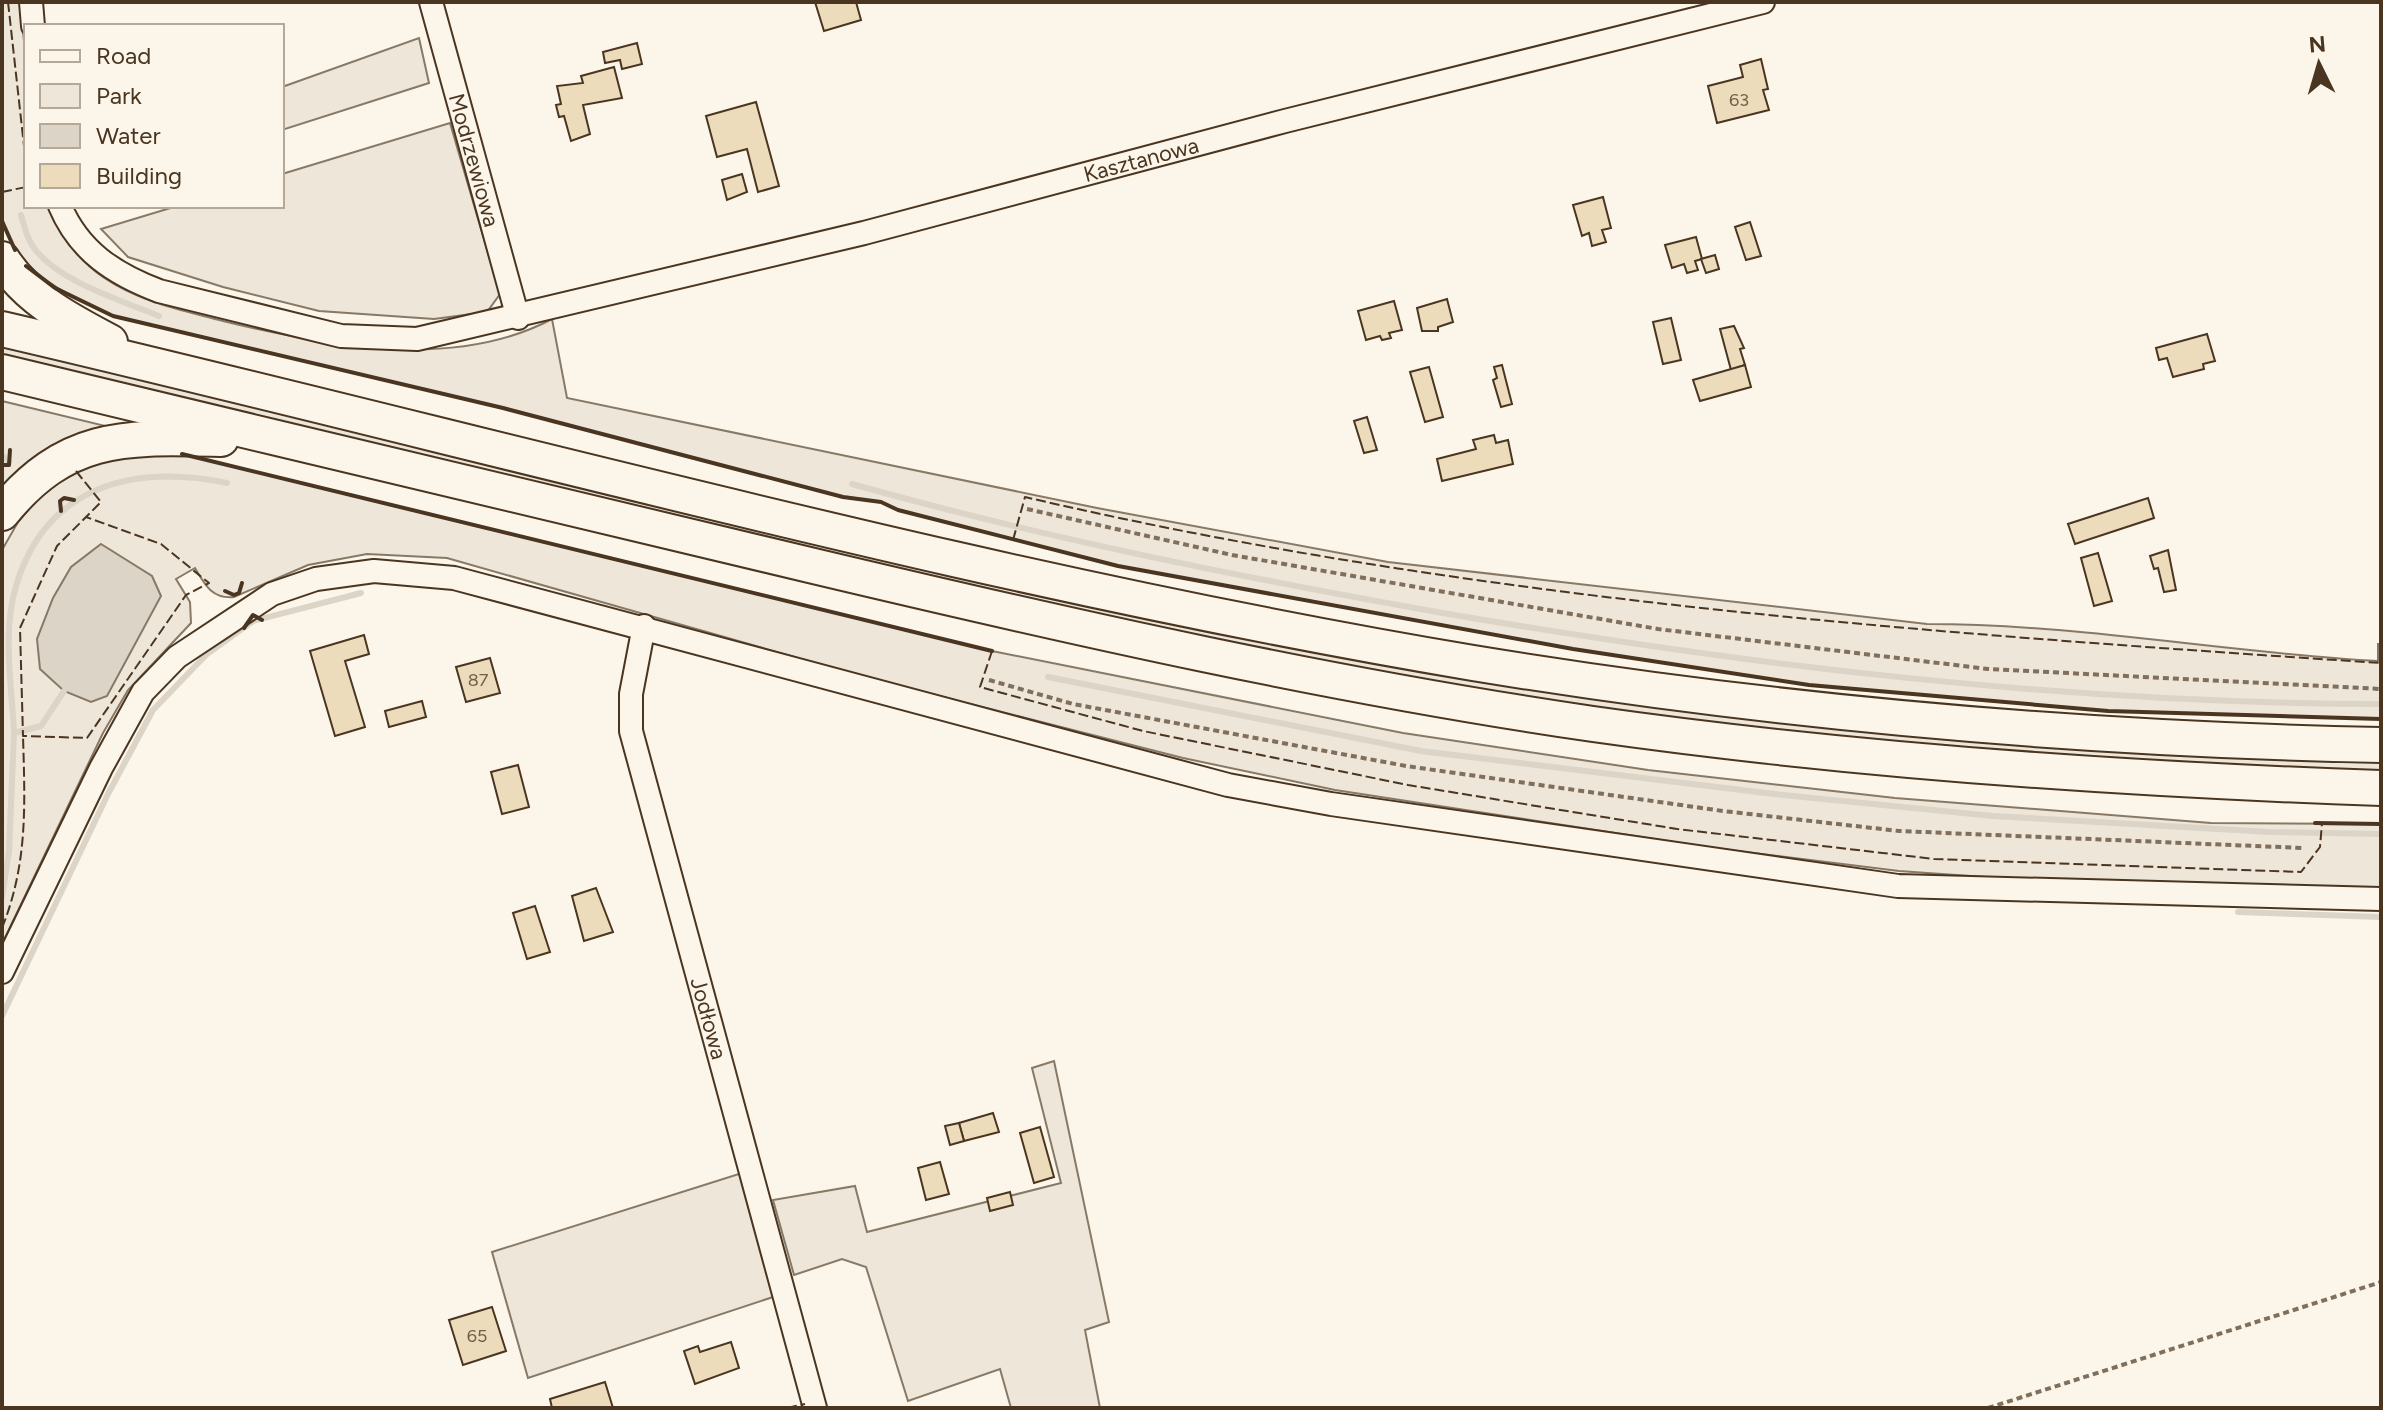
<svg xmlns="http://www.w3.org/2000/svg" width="2383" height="1410" font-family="Figtree,sans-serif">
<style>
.green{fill:#ede6d9;stroke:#887966;stroke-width:2}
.water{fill:#dcd4c6;stroke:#887966;stroke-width:2}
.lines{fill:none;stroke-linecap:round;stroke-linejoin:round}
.stream{stroke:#dcd4c6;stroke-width:6}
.building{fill:#ecdcbc;stroke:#4a3520;stroke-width:2}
.minor-casing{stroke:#4a3520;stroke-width:26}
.highway-casing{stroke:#4a3520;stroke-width:38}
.path{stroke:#7f6f5c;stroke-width:4;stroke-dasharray:6 4;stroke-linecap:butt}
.minor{stroke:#fbf6e9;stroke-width:22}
.highway{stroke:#fbf6e9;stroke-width:34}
.fence{stroke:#4a3520;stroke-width:2;stroke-dasharray:10 4;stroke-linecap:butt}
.wall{stroke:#4a3520;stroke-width:4}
.labels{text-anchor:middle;stroke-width:6;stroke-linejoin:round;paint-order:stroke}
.number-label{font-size:18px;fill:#725f47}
.street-label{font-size:22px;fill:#4a3520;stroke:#fbf6e9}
</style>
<rect width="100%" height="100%" fill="#fbf6e9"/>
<g class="green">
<path d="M2,2H20L26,61V206H48C60,235 77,259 103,277C139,302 182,310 223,321C325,346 454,371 552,319L567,398L1097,508L1388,562L1927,624C2078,624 2228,653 2378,661V644H2381V719L2108,711L1809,685L1573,649L1118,566L898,510L881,502L843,497L503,408L113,316C65,293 20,275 2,221Z"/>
<path d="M419,38L429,83L282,130V87Z"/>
<path d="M450,123L500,294L487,312L434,319L319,311L223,287L128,257L101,229L177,206H282V174Z"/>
<path d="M2,341L1177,622L2381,760V774L1878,745L1537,703L1177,638L2,357Z"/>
<path d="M2,401L118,429L2,494Z"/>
<path d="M181,454L992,651L1403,733L1648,770L1895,798L2211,823L2381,824V889L2027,880L1899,871L1713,848L1335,790L1183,758L865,677L447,558L367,554L308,565L234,597C212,599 205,585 195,568L176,579L190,602L191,623L128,690L103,733L2,944V550L18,522L46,489L66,475L116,455Z"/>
<path d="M1054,1061L1109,1322L1085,1330L1100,1408H1011L1000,1369L908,1401L866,1267L842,1259L794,1275L773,1200L855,1186L867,1232L1061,1183L1032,1068Z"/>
<path d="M742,1173L776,1296L528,1378L492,1252Z"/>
</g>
<path class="water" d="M101,544L152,576L161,596L107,696L91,702L64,691L40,669L37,639L53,598L71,567Z"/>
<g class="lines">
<g class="stream">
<path d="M21,215C24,224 26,236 32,245C54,280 122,301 159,316"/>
<path d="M2,455L9,462"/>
<path d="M852,484C1044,538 1240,577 1437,612C1749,666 2063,703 2381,704"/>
<path d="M1048,677L1421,751L1774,794L1993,816L2270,832L2381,834"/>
<path d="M14,733C12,686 2,633 16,586C46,485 134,464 227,483"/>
<path d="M2,897L9,852L14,733L41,726L64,691"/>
<path d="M2238,912L2381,917"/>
<path d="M2,1016L108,794L153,710L207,654L253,621L361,593"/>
</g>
</g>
<g class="building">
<path d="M815,2H856L861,20L824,31Z"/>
<path d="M637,43L642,64L622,69L620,60L605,63L603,52Z"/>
<path d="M1761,59L1768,89L1763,90L1769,110L1717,123L1708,86L1743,77L1740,65Z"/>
<path d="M614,67L622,98L583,105L590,134L571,141L564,116L559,117L556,105L561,104L557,86L583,83L581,76Z"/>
<path d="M756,102L779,186L758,192L747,149L717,157L706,116Z"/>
<path d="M742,174L747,192L727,200L722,180Z"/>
<path d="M1603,197L1611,228L1602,230L1606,242L1592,246L1589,233L1582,236L1573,205Z"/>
<path d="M1750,222L1761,256L1746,260L1735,227Z"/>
<path d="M1696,237L1702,259L1695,261L1698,270L1687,273L1684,264L1672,268L1665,245Z"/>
<path d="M1715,255L1719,269L1706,273L1701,259Z"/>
<path d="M1447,299L1453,322L1438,327V331H1422L1417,308Z"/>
<path d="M1394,301L1402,330L1389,333L1391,338L1382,340L1380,336L1366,340L1358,311Z"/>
<path d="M1671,318L1681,360L1663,364L1653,322Z"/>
<path d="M1734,326L1744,348L1740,349L1745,365L1731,370L1720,329Z"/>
<path d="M2207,334L2215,361L2203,364L2204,369L2173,377L2167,358L2159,360L2156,348Z"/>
<path d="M1502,365L1512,404L1501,407L1493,380L1497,378L1494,367Z"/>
<path d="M1745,365L1751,387L1700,401L1693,380Z"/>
<path d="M1429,367L1443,417L1425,422L1410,372Z"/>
<path d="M1367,417L1377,450L1364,453L1354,421Z"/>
<path d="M1494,435L1496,443L1508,440L1513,464L1442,481L1437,459L1476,449L1473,440Z"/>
<path d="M2148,498L2154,518L2075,544L2068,524Z"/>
<path d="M2168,550L2176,590L2164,592L2158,568L2154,569L2150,556Z"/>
<path d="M2098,553L2112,601L2094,606L2081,558Z"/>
<path d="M364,635L369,654L345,661L365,727L335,736L310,651Z"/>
<path d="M490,658L500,693L466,702L456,667Z"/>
<path d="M422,701L426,717L389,727L385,711Z"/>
<path d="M518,765L529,807L502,814L491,772Z"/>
<path d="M596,888L613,932L584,941L572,896Z"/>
<path d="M535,906L550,952L527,959L513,913Z"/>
<path d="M993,1113L999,1132L964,1141L959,1123Z"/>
<path d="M959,1123L964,1141L950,1145L945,1126Z"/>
<path d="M1040,1127L1054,1177L1034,1183L1020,1133Z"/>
<path d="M940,1162L949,1194L926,1200L918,1168Z"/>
<path d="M1010,1192L1013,1205L990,1211L987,1198Z"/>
<path d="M492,1307L506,1351L463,1365L449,1320Z"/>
<path d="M731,1342L739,1368L695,1384L684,1351L698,1346L700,1352Z"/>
<path d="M605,1382L613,1408H552L550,1399Z"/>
</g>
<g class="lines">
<defs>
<g id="minor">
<path d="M31,2L33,26"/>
<path id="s1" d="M431,2L518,318"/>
<path id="s2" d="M60,206C79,251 114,274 159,291L341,336L417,339L864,233L1285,121L1763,2"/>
<path id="s3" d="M644,626L631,694V731L815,1408"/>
<path d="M2,972L101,768L143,692L177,657L272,594L316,579L374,571L454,578L1228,785L1331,804L1898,886L2381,899"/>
</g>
<g id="highway">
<path d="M2,259C28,300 69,320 110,342"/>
<path d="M2,329C491,443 977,580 1473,663C1772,712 2077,739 2381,745"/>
<path d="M2,372C274,437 546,503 818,567C1075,628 1332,686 1593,724C1854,761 2117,779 2381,788"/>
<path d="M2,513C67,433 126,437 221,439"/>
</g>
</defs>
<use href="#minor" class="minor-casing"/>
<use href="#highway" class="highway-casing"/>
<g class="path">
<path d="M1027,509L1232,555L1658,629L1988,669L2381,689"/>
<path d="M989,680L1073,704L1406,766L1723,811L1899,831L2303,848"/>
<path d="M1988,1408L2381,1282"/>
</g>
<use href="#minor" class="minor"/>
<use href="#highway" class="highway"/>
<g class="fence">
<path d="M8,2L26,164"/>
<path d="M2,192L26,187"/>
<path d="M76,471L101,502L57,546L20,628L23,736L87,738L186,595L209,583L161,544L86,517"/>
<path d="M1013,540L1025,497C1470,601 1927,633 2381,663"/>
<path d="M992,651L980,687L1143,731L1408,785L1677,829L1934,859L2301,872L2320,847L2322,823"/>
<path d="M2,928C28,863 25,805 23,736"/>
<path d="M787,1408L805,1404"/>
</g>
<g class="wall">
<path d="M2,221L15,250"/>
<path d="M26,266L55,288L113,316L503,408L843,497L881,502L898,510L1118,566L1573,649L1809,685L2108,711L2381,719"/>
<path d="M182,454L992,651"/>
<path d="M2,465H9L10,450"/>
<path d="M61,511L60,501L64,498L74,500"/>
<path d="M225,591L234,595L239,593L242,583"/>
<path d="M244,628L253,615L262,620"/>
<path d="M2315,823L2381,824"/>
</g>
</g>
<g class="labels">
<g class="number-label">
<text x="1739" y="106">63</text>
<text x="478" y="686">87</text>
<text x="477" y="1342">65</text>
</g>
<g class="street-label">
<text dy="8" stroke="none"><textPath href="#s1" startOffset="164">Modrzewiowa</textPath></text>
<text dy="8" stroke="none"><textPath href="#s2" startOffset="1144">Kasztanowa</textPath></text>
<text dy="8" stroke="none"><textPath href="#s3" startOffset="404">Jodłowa</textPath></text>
</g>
</g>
<rect width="2383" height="1410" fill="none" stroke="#4a3520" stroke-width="8"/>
<rect x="24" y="24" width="260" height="184" fill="#fbf6e9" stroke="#b4a999" stroke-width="2"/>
<rect x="40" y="50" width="40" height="12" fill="#fbf6e9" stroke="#b4a999" stroke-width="2"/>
<text x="96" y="64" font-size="24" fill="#4a3520">Road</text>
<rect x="40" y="84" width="40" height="24" fill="#ede6d9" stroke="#b4a999" stroke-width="2"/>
<text x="96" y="104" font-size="24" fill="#4a3520">Park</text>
<rect x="40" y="124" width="40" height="24" fill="#dcd4c6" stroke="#b4a999" stroke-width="2"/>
<text x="96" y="144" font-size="24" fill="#4a3520">Water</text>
<rect x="40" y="164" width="40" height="24" fill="#ecdcbc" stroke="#b4a999" stroke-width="2"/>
<text x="96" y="184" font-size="24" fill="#4a3520">Building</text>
<g transform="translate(2319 64) rotate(355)" stroke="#fbf6e9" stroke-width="6" paint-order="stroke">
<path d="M0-6L14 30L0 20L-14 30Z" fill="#4a3520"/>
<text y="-12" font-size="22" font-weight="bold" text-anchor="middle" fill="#4a3520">N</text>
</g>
</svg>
